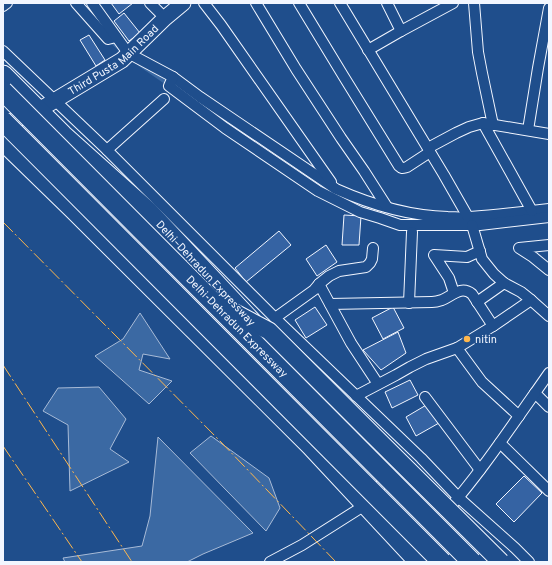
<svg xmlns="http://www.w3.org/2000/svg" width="552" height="565" font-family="Overpass,sans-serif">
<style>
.water{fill:#3b69a3;stroke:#a8bbd7}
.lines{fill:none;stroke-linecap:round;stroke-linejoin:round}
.stream{stroke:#3b69a3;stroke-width:3.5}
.building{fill:#3563a3;stroke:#f2f6ff}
.street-casing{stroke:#f2f6ff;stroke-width:12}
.secondary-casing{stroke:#f2f6ff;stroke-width:17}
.highway-casing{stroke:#f2f6ff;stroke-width:21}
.street{stroke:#1f4e8c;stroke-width:10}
.secondary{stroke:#1f4e8c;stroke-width:15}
.highway{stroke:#1f4e8c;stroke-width:19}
.primary-bridge-casing{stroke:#f2f6ff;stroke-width:19;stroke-linecap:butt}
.highway-bridge-casing{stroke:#f2f6ff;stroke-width:21;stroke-linecap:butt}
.primary-bridge{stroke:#1f4e8c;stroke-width:17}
.highway-bridge{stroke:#1f4e8c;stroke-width:19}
.power{stroke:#ffb74d;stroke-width:1;stroke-dasharray:14 3 2 3;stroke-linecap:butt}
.poi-dot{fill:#ffb74d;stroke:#1f4e8c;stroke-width:1.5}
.labels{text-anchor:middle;stroke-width:3;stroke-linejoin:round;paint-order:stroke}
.street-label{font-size:11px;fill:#f2f6ff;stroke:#1f4e8c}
.poi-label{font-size:11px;fill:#f2f6ff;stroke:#1f4e8c;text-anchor:start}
</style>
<rect width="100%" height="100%" fill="#1f4e8c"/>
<g class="water">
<path d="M140,313L170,359L143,354L139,370L172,381L149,404L95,356L123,339Z"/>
<path d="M99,387L126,419L110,449L129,462L70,491L68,425L43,411L58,388Z"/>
<path d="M211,436L269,478L280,508L266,531L190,453Z"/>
<path d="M158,437L253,533L203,554L187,562H65L63,558L142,546L150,516Z"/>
</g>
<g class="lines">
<g class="stream">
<path d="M109,40L121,50"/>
<path d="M139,64L168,84"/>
</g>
</g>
<g class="building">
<path d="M111,3H133L119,14Z"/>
<path d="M124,13L140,33L129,41L114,21Z"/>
<path d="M89,35L105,60L96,66L80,40Z"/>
<path d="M344,215L361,216L359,245H342Z"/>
<path d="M279,231L291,245L246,282L235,268Z"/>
<path d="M326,245L337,262L317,276L306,259Z"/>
<path d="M315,307L327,325L306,338L295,320Z"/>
<path d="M393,307L404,328L383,339L372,318Z"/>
<path d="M398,332L406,353L381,370L363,350Z"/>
<path d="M410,380L418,395L392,408L385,392Z"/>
<path d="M428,404L439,423L416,436L406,417Z"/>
<path d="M524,476L542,493L514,522L496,504Z"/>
</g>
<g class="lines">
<defs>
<g id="street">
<path d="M76,3L108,39L116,37"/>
<path d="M92,3L128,53L173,77L200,97L336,189C372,205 408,216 448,217C455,217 463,218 470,217C496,215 523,212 549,209"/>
<path d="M150,3L165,18"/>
<path d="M204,3L221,25L331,182"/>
<path d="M256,3L296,69L341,138L364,171L387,207"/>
<path d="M299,3L344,77L399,166C402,169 403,168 407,167L430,152"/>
<path d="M340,3L444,175L468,217"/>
<path d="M387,3L401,31"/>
<path d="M474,3L478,52L482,73L493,125"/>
<path d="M3,6L7,3"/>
<path d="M368,50L401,31L453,3"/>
<path d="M3,51L107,150L275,318L421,458L459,498L515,548L529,562"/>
<path d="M173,77L169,86L225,128L318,191L360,212L380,218L400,225H480L549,217"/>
<path d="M483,123L532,211"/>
<path d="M528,130L538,68L549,8"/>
<path d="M428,148L456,133L469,127L483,123L549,134"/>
<path d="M107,150L164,99"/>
<path d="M472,225L482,259L494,274L504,283L521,292L531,300L549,316"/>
<path d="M549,245L519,248L533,257L549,270"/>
<path d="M319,284L351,343L378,384"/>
<path d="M454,293L449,278L434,255L467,257L480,251"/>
<path d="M477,302L504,283"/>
<path d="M409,303L412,232"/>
<path d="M330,304L432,302C435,302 439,301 442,300C452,296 461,285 472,294L493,326"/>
<path d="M275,318L314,290L319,284L329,276L339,271L366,267L370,263L372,259L373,248"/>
<path d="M457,348L482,382L519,416"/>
<path d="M549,373L535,393L549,407"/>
<path d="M356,396L396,375L410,367L426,359L457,348L493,326L531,300"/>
<path d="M425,397L480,470"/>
<path d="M500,443L549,491"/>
<path d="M445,513C478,476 506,434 535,393"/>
<path d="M270,562L302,545L362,507L395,468"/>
</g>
<g id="secondary">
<path id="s1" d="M3,125L39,110L122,60L165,18L183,3"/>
</g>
<g id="highway">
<path d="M3,75L63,135L148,211L252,322"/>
<path d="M3,141L74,210L311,446L419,562"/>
<path d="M403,477L488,562"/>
</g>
</defs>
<use href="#street" class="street-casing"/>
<use href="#secondary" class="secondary-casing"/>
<use href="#highway" class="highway-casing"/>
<use href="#street" class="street"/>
<use href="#secondary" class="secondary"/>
<use href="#highway" class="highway"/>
<defs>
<path id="primary-bridge" d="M220,305L269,331L373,435L501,562"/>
<g id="highway-bridge">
<path id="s2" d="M3,91L472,562"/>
<path d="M3,121L442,562"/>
</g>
</defs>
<use href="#primary-bridge" class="primary-bridge-casing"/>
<use href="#highway-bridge" class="highway-bridge-casing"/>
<use href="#primary-bridge" class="primary-bridge"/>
<use href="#highway-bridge" class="highway-bridge"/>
<g class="power">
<path d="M3,222L220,441L336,562"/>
<path d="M3,365L132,562"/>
<path d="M3,446L82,562"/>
</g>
</g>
<circle class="poi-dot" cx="467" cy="339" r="4"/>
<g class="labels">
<g class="street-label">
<text dy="4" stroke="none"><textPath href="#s1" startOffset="129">Third Pusta Main Road</textPath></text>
<text transform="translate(206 273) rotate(47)" y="4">Delhi–Dehradun Expressway</text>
<text dy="4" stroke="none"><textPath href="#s2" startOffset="332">Delhi-Dehradun Expressway</textPath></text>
</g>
<g class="poi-label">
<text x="475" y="343">nitin</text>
</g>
</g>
<rect width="552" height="565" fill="none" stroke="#f2f6ff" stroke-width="8"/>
</svg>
